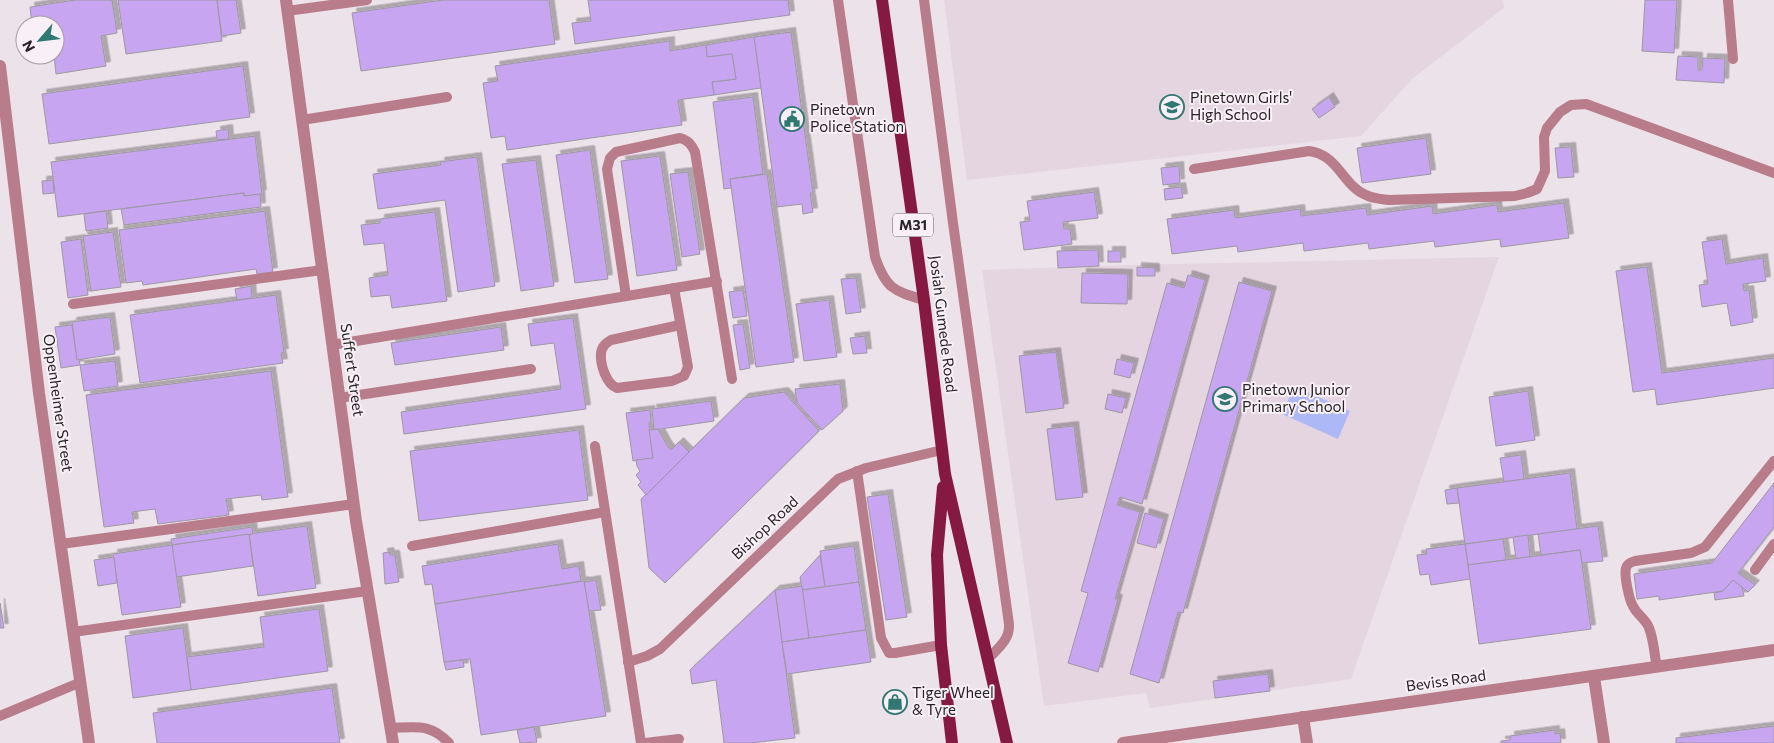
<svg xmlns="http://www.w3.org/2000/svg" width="1774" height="743" font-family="Commissioner,sans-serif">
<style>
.built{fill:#e5d5e0}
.water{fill:#adb8f6}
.building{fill:#c8a5f0;stroke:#9c98a1;filter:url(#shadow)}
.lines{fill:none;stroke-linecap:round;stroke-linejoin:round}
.lane{stroke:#b87c8a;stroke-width:10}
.street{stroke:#b87c8a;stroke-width:12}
.primary{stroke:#851941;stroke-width:12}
.labels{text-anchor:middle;stroke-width:4;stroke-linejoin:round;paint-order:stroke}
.shield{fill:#f9eff6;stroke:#666164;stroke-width:1}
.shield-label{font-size:14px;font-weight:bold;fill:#272426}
.poi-label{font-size:15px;fill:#272426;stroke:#f9eff6;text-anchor:start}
.street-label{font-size:15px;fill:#272426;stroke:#f9eff6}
</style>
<defs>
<filter id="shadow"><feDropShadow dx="4.5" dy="-4.5" stdDeviation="0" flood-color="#0004"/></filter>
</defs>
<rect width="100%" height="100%" fill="#ece2e9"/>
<g class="built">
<path d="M944,0H1503L1504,8L1412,79L1361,136L967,180Z"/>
<path d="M1499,257L1351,679L1150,708L1146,693L1044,706L982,270L1128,265Z"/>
</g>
<path class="water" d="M1294,386L1350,411L1338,439L1282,414Z"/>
<g class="building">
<path d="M75,0H112L117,33L101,36L106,66L56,74L54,55H55V25H32L30,7Z"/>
<path d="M118,0H217L222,41L126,54Z"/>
<path d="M217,0H236L241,33L222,36Z"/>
<path d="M443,0H549L555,44L361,71L352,13Z"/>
<path d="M588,0H788L790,15L575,44L572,23L591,21Z"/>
<path d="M1645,0H1677L1674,53L1642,51Z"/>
<path d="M791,32L813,193H810L813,212L803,214L802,204L777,207L754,37Z"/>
<path d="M754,37L761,88L714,95L712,82L736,79L732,54L707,57L706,45Z"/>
<path d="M670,41V51L706,45L707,57L732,54L736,79L712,82L714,95L678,100L682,125L507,150L505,136L491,138L483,83L498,81L495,66Z"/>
<path d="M1678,56L1698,57V70H1702L1703,58L1725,59L1724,83L1676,80Z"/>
<path d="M243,66L250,117L49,144L42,94Z"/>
<path d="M753,97L763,174L730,179L731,188L724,189L713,102Z"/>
<path d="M1329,97L1335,107L1319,118L1312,109Z"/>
<path d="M228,129L229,139L217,140L216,131Z"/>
<path d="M255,136L262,194L244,196V193L58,217L51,162Z"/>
<path d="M1426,138L1431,174L1362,183L1357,148Z"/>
<path d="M1571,147L1574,177L1558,178L1555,148Z"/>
<path d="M590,150L608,279L575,283L556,155Z"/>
<path d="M660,156L677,270L637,276L621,161Z"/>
<path d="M477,157L495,286L458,292L445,200L378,209L373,174L441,165L440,162Z"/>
<path d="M536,160L554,286L521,291L502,164Z"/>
<path d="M1179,166L1180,183L1163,185L1161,168Z"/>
<path d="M688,172L700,254L682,257L670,174Z"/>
<path d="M767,174L794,362L756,367L730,179Z"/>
<path d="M53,180L54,193L43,194L42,181Z"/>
<path d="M1181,187L1183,198L1165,200L1164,189Z"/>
<path d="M1094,192L1098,218L1063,222L1064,229H1070L1072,244L1024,250L1020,222L1030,221L1027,201Z"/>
<path d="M244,193V196L260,194L261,207L124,225L121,209Z"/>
<path d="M1564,203L1569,238L1501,247L1500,239L1435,247L1434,241L1369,249L1368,243L1304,251L1303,243L1238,252L1237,246L1172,254L1167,219L1234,210L1235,218L1300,209L1301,216L1366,208L1367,215L1432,206L1433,214L1497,205L1498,212Z"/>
<path d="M106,211L108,228L86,231L84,214Z"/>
<path d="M265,211L273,272L257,274L256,269L143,285L142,281L126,283L119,230Z"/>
<path d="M435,212L447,301L392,308L390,295L371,297L369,278L388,275L384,243L364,245L361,225L380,223V219Z"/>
<path d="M113,232L121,287L91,291L83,236Z"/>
<path d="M81,239L88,295L68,298L61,242Z"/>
<path d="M1722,239L1726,264L1763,258L1766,281L1743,284L1744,291L1749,290L1753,322L1731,326L1727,303L1702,307L1699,285L1708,284L1702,242Z"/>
<path d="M1098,250L1099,266L1058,268L1057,251Z"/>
<rect x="1108" y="251" width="13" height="11"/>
<path d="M1137,267L1155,268V276H1137Z"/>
<path d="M1647,267L1662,373L1774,358V388L1657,405L1655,389L1633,392L1616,271Z"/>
<path d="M1082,273L1128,274L1127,304L1081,303Z"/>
<path d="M1188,275L1205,280L1142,504L1120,497L1117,505L1140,512L1115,599H1118L1098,672L1068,663L1088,593L1081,591L1167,283L1184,288Z"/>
<path d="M856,278L861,312L846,314L841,279Z"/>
<path d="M1239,282L1272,291L1183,613L1178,612L1159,683L1130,674Z"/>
<path d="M251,286L252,298L237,300L235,289Z"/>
<path d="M743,290L747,316L733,318L729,292Z"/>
<path d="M276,295L284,353H281L283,363L140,383L130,315Z"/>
<path d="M829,300L837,357L804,361L796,304Z"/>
<path d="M110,317L115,354L77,360L72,322Z"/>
<path d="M573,318L586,409L404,434L401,412L561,389L554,343L531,346L528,324Z"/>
<path d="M743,324L750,368L740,370L733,325Z"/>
<path d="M72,325L77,360L79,359L80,365L61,368L55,327Z"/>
<path d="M501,327L504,350L395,365L391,343Z"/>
<path d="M865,336L867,353L853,354L850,338Z"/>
<path d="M1056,352L1064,408L1026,413L1019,356Z"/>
<path d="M1117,359L1134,363L1130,378L1114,374Z"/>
<path d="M115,361L118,386L84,391L80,365Z"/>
<path d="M271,371L288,497L262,500L261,495L226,499L229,515L158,524L155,509L132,512L134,523L104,527L86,395Z"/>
<path d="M840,384L843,411L822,430L797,403L795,389Z"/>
<path d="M1528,391L1535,440L1496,446L1489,397Z"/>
<path d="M784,392L819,431L665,583L649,568L641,499L744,398Z"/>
<path d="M1108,394L1126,398L1122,413L1105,409Z"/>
<path d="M711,401L714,421L654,430L652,409Z"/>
<path d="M650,410L651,422L649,423L653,458L633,461L626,413Z"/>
<path d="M1074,426L1083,497L1056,500L1047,429Z"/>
<path d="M658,429L668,447L671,450L679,442L689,452L646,495L638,485L641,482L636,475L640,471L637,466L636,460L653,458L649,430Z"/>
<path d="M579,430L588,500L419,521L410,451Z"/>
<path d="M1521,455L1524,479L1504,482L1500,458Z"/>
<path d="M1570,473L1577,529L1465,544L1457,488Z"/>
<path d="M1774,483V527L1738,573L1755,585L1748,592L1733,580L1723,591L1659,600V596L1637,599L1634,574L1712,563Z"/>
<path d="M1457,488L1459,503L1447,504L1445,490Z"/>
<path d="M888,494L907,617L886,620L867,497Z"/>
<path d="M1145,513L1164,519L1156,548L1137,543Z"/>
<path d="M307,526L316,588L258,596L249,534Z"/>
<path d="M1598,526L1603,561L1582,563L1580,550L1541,555L1538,534Z"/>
<path d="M252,527L253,534L172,545L171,539Z"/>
<path d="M249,534L253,566L176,577L172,545Z"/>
<path d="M1528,535L1530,557L1516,559L1513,537Z"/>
<path d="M1503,539L1506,560L1468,565L1465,544Z"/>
<path d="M558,544L562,569L579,566L581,581L435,604L432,584L425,585L422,566Z"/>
<path d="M1465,544L1470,579L1431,585L1429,574L1420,575L1417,555L1427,554L1426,549Z"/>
<path d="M172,545L181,607L122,615L113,554Z"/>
<path d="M854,546L859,582L825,587L820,551Z"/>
<path d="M1580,550L1591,629L1479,644L1468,565Z"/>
<path d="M389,552L390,555H395L399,582L385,584L383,553Z"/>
<path d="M820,555L825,587L802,590L800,577Z"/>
<path d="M114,557L117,583L98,586L94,560Z"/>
<path d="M596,580L601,610L589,611L584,582Z"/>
<path d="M1733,580L1742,587L1744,596L1715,600L1714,593L1723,591Z"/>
<path d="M584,581L606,716L481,735L470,659L444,662L435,604Z"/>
<path d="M859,582L866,630L809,638L802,590Z"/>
<path d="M802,586L809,638L782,642L775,590Z"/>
<path d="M775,590L795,738L750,743H724L716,680L692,684L690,670Z"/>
<path d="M0,603L4,628H0Z"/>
<path d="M319,609L328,671L191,690L187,657L264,647L260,617Z"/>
<path d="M183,628L191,690L133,698L125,636Z"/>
<path d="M866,630L871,662L787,674L782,642Z"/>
<path d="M463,660L464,667L446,670L444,662Z"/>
<path d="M1268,674L1270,691L1215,698L1213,681Z"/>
<path d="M332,688L340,743H157L153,713Z"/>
<path d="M1774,726V743H1676V738Z"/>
<path d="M534,727L537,742L520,743L517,730Z"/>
<path d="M1555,730V734L1560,733L1561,743H1501V741L1510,740V736Z"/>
</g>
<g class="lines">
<g class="lane">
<path d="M838,0L875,257C886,289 894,291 924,300"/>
<path d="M924,0L953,223L1009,624C1010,640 998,648 988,659"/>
<path d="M1728,0L1733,59"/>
<path d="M287,11L367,0"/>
<path d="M302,120L447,97"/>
<path d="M1194,169L1309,151C1339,155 1342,185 1366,195C1374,199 1382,199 1389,200L1515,196L1527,193L1537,189L1545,171L1544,137L1547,128L1560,112L1571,105L1586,104L1774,173"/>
<path d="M674,288L688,367L684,376L672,381L617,388C606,384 600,364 601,353C602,346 606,343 611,340L680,325"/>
<path d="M626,296L607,169L610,158L616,152L680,138C688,140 691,144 695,152L732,379"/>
<path d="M73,304L322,270"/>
<path d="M332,345L717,281"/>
<path d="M339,398L531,369"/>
<path d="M595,446L641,743"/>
<path d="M857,471L881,638L889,653H895L941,645"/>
<path d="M61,544L354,504"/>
<path d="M412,546L605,512"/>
<path d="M1755,570L1774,544"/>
<path d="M73,632L367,591"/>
<path d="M628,662L647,656L660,649L838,479L866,468L942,450"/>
<path d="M1657,667C1654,654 1654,640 1649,628C1646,619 1637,615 1633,606C1629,600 1624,575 1626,568C1627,564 1631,562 1635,561L1691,553L1705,547L1774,461"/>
<path d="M0,716L81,682"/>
<path d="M390,728C416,727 430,723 449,743"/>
<path d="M645,743L679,739"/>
</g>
<g class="street">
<path d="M286,0L356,521L393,743"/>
<path d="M0,66L39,393L89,743"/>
<path d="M1594,677L1604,743"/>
<path d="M1303,717L1307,743"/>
<path d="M1123,743L1774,650"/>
</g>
<g class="primary">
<path d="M882,0L924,300L945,474L1007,743"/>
<path d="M943,487L937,555L941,645L952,743"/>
</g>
</g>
<defs>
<symbol id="school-ring" viewBox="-11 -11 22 22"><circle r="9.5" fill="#f9eff6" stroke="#307872" stroke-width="1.5"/><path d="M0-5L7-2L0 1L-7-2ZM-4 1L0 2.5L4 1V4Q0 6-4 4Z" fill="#307872"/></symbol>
<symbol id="civic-ring" viewBox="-11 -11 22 22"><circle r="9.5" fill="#f9eff6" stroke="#307872" stroke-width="1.5"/><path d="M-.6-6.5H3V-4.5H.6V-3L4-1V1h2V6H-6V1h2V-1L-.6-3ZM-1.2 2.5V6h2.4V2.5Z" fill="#307872"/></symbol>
<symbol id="shop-ring" viewBox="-11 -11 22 22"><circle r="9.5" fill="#f9eff6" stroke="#307872" stroke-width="1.5"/><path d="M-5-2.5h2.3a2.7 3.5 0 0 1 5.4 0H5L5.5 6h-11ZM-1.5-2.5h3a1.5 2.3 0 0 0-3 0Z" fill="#307872"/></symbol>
</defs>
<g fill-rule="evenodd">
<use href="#school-ring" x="1158" y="93" width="28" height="28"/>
<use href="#civic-ring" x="778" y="105" width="28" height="28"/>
<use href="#school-ring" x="1211" y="385" width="28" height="28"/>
<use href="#shop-ring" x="881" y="688" width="28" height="28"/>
</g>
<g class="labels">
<rect class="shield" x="893" y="213.5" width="40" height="23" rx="4"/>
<g class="shield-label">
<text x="913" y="230">M31</text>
</g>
<g class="poi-label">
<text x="1190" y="103">Pinetown Girls'<tspan x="1190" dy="17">High School</tspan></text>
<text x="810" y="115">Pinetown<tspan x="810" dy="17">Police Station</tspan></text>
<text x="1242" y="395">Pinetown Junior<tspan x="1242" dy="17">Primary School</tspan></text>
<text x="912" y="698">Tiger Wheel<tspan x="912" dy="17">&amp; Tyre</tspan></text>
</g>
<g class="street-label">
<text transform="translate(943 324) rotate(83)" y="5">Josiah Gumede Road</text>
<text transform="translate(352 370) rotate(82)" y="5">Suffert Street</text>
<text transform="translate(58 403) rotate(82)" y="5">Oppenheimer Street</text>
<text transform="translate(765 528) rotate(-43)" y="5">Bishop Road</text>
<text transform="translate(1446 681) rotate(-8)" y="5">Beviss Road</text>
</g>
</g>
<g transform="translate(40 40) rotate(242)"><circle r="24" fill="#f9eff6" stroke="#a59ea3"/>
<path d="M0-4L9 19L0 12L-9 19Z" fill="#307872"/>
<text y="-8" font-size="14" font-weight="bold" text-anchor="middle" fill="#272426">N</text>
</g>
</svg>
